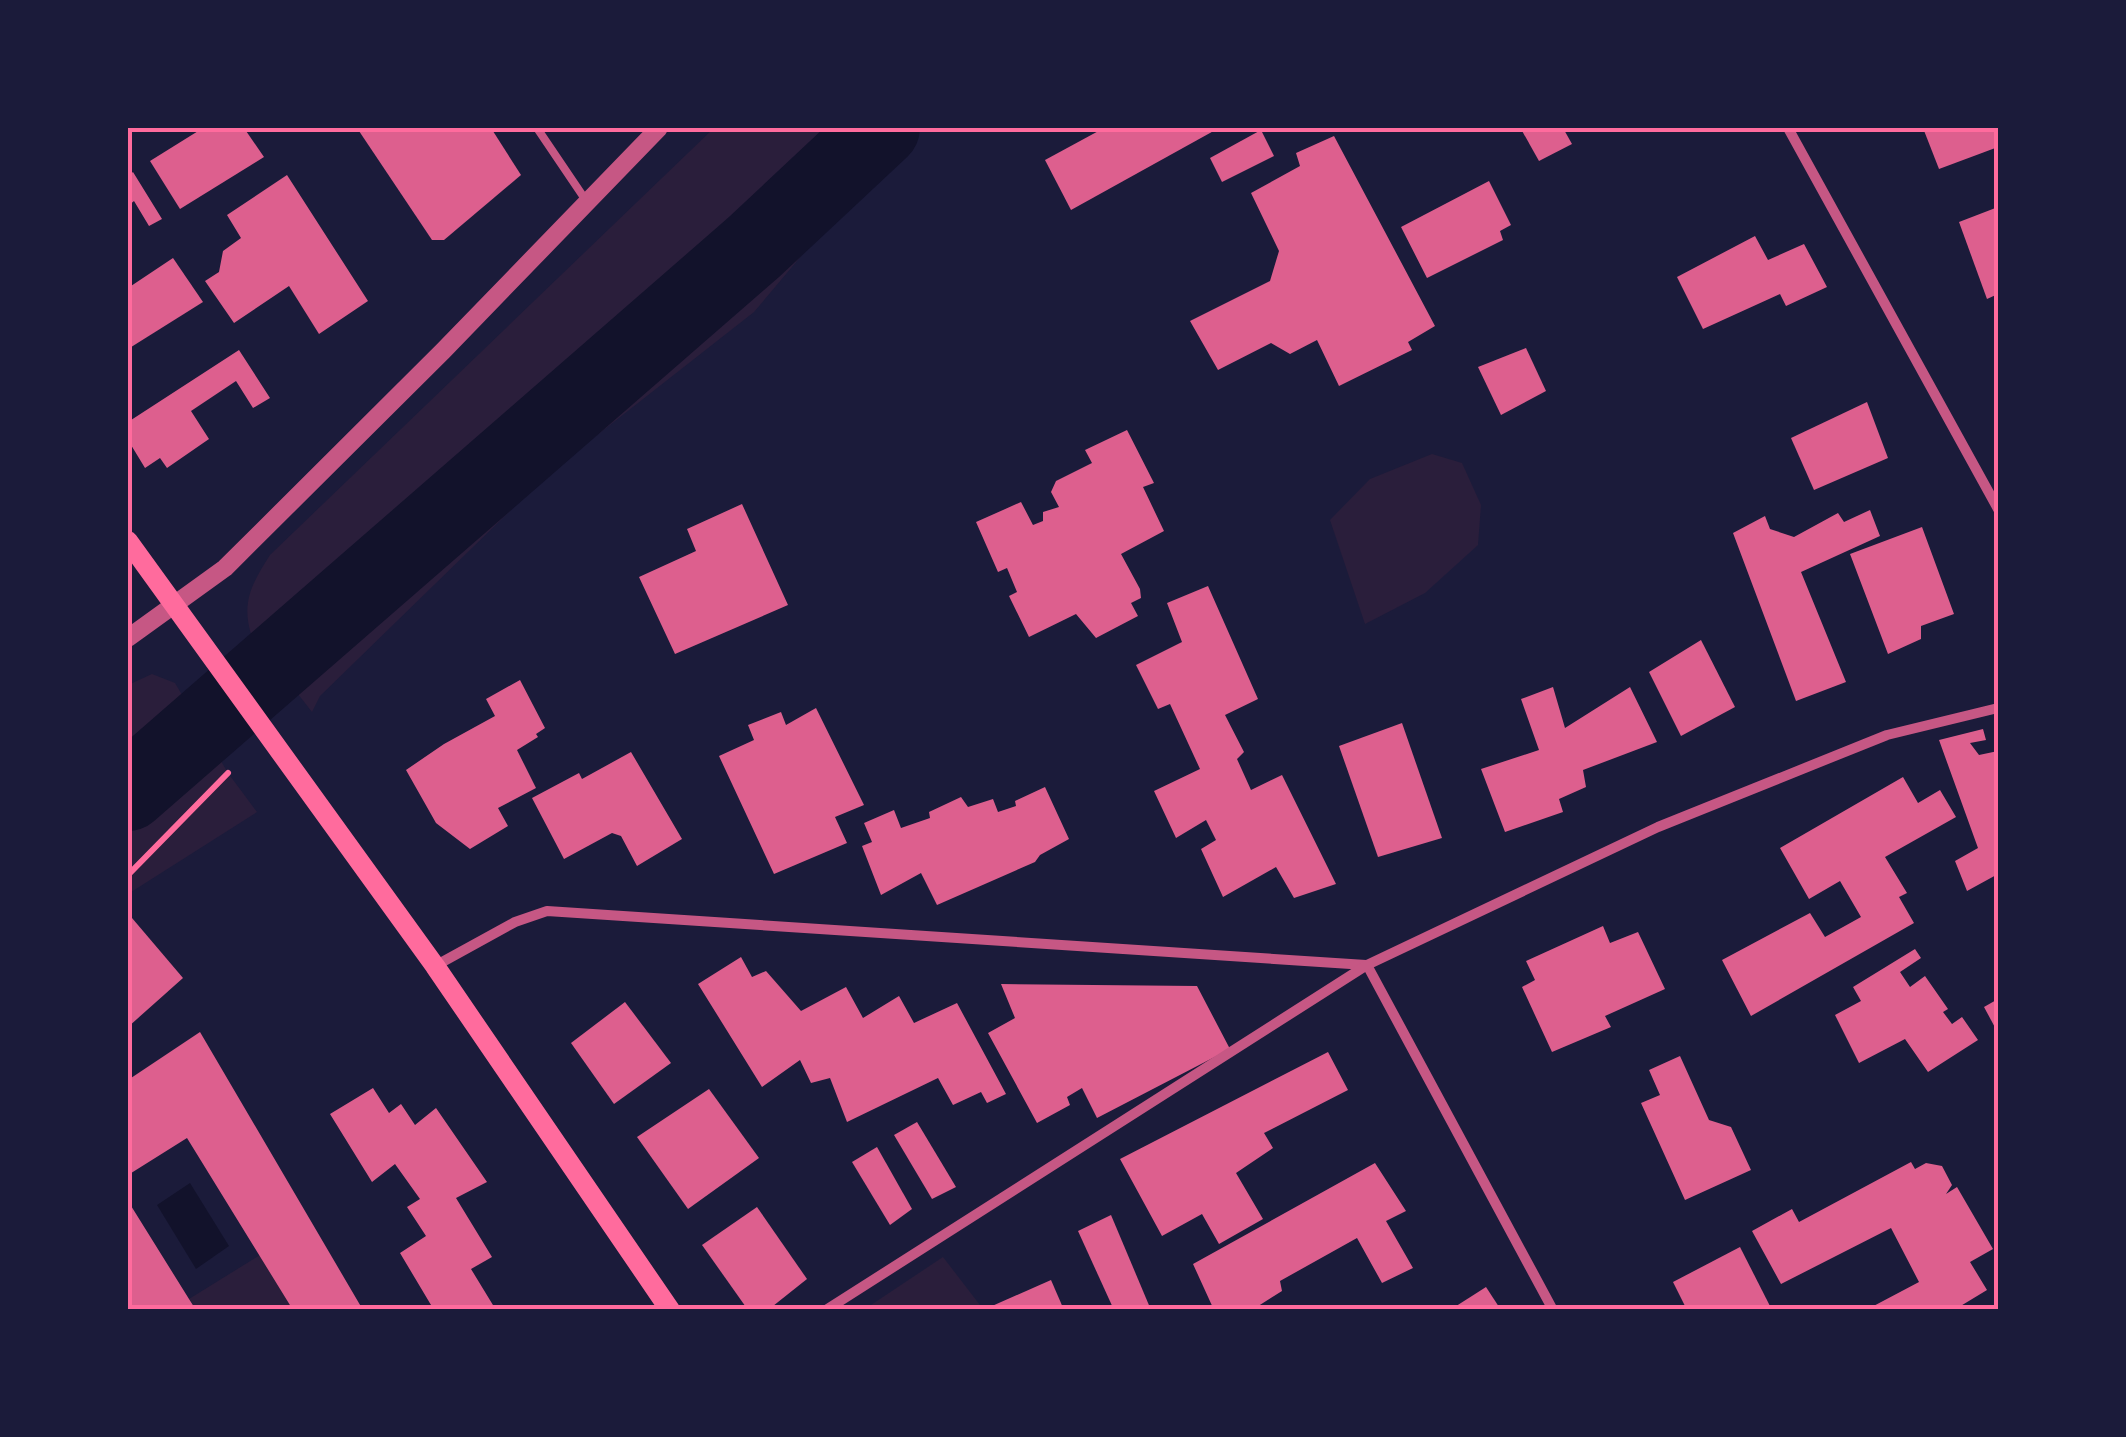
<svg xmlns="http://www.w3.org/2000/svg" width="2126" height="1437" font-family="'Nunito Sans',sans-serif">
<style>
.green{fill:#2a1e3b}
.water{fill:#12122b}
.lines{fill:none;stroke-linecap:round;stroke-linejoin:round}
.river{stroke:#12122b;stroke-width:78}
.building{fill:#dd5f8e}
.path{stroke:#ff6b9d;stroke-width:6}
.service{stroke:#c65784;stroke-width:8}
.minor{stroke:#c65784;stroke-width:10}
.tertiary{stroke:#c65784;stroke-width:18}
.secondary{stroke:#ff6b9d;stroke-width:20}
.neatline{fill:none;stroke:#ff6b9d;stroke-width:4}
</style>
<rect width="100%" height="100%" fill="#1b1b3a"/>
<g class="green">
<path d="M714,128H909L754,312L550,472L320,696L312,712L251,634C241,601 253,582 270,555Z"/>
<path d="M1432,454L1462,463L1481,505L1478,545L1425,593L1365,624L1330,520L1370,479Z"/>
<path d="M152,674L175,683L228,773L257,812L128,894V685Z"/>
<path d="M260,1255L293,1309H196L189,1299Z"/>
<path d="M943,1257L983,1309H865Z"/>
</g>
<path class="water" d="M190,1183L229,1246L196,1269L157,1205Z"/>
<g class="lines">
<path class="river" d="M128,792L754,247L881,128"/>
</g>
<g class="building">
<path d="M203,128H244L264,157L180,209L150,161Z"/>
<path d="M357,128H491L521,175L444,240H432Z"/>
<path d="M1104,128H1219L1071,210L1045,160Z"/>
<path d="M1525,128H1563L1572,144L1539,161L1521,129Z"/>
<path d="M1923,128H1998V147L1939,169Z"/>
<path d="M1261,130L1274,156L1222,182L1210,158Z"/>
<path d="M1334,136L1435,326L1408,342L1412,350L1339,386L1317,340L1290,354L1271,343L1218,370L1190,321L1270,281L1279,251L1251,193L1300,166L1296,153Z"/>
<path d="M133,172L162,219L149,226L134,201L128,206V176Z"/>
<path d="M287,175L368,301L319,334L289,286L234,323L205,281L219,272L223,251L241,238L227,215Z"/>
<path d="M1489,181L1511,225L1500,231L1503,240L1427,278L1401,227Z"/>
<path d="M1998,207V294L1987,299L1959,222Z"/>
<path d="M1755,236L1768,260L1804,244L1827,287L1786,306L1780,294L1703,329L1677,277Z"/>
<path d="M173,258L203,302L128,349V288Z"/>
<path d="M1526,348L1546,391L1501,415L1478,367Z"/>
<path d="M239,350L270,398L253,408L236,381L191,411L209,439L167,468L160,458L145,468L128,440V422Z"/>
<path d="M1867,402L1888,458L1814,490L1791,438Z"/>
<path d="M1127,430L1154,483L1143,487L1164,531L1121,554L1140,589L1141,598L1131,603L1138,616L1096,638L1076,614L1029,637L1009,596L1017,592L1007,568L998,572L976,522L1021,502L1033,525L1043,521V512L1059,507L1051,492L1056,481L1092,463L1085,450Z"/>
<path d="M742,504L788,605L675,654L639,577L696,551L687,529Z"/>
<path d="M1870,510L1880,536L1801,572L1846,682L1796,701L1733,533L1765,516L1770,529L1794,537L1838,513L1844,522Z"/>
<path d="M1922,527L1954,614L1921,626V639L1888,654L1850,554Z"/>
<path d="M1208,586L1258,699L1225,715L1244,752L1237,759L1251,790L1282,775L1336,884L1294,898L1276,867L1223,897L1201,849L1216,840L1206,820L1176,838L1154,791L1200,769L1170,704L1158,709L1136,665L1182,642L1167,603Z"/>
<path d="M1701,640L1735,707L1681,736L1649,672Z"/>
<path d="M520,680L545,728L536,734L538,737L517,750L536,788L498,808L508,826L470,849L436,823L406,770L444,744L495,716L486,699Z"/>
<path d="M1553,687L1565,728L1630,687L1657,742L1583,770L1586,787L1559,799L1563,812L1505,832L1481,769L1539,750L1521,699Z"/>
<path d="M816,708L864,805L835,817L847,843L774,874L719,756L754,740L748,725L781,712L786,725Z"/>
<path d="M1402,723L1442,838L1378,857L1339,746Z"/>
<path d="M1983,729L1986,740L1970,743L1979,755L1998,751V874L1967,891L1955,861L1978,848L1939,740Z"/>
<path d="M631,752L682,839L637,866L621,836L612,833L564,859L532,798L579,773L582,779Z"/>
<path d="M1903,777L1918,803L1940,790L1956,817L1885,857L1907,893L1899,897L1914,923L1751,1016L1722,960L1810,913L1825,937L1861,917L1840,881L1809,899L1780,848Z"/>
<path d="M1045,787L1069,839L1040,855L1035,862L937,905L921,873L881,895L862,846L872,842L864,823L894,810L901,828L930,818L929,812L961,797L968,807L993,799L998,812L1016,806L1015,801Z"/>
<path d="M132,918L183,978L128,1027V921Z"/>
<path d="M1603,926L1610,943L1638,932L1665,989L1605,1016L1611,1027L1552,1052L1522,987L1535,980L1526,961Z"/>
<path d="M1915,949L1921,958L1900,972L1910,987L1925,976L1948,1009L1943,1012L1952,1024L1962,1017L1978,1040L1928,1072L1905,1039L1859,1063L1835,1015L1861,1001L1853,987Z"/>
<path d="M741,957L752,977L766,971L801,1011L846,987L863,1018L899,996L914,1023L957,1003L1006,1094L987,1103L981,1092L953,1105L938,1078L847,1122L830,1078L811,1083L800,1060L762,1087L698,984Z"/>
<path d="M1001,984L1197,986L1230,1049L1097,1118L1082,1088L1067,1097L1070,1105L1037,1123L988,1033L1015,1018Z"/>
<path d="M1998,999V1033L1984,1007Z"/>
<path d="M625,1002L671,1063L614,1104L571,1043Z"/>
<path d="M200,1032L363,1310H293L187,1138L128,1175V1080Z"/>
<path d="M1328,1052L1348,1090L1264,1133L1273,1148L1236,1173L1263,1219L1219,1244L1202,1214L1162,1236L1120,1159Z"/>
<path d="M1680,1056L1709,1120L1731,1127L1751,1170L1685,1200L1641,1103L1660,1095L1649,1070Z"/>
<path d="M373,1088L389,1113L401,1104L415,1125L436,1108L487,1182L456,1198L492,1257L471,1269L496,1310H434L400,1253L426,1236L407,1207L420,1199L395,1164L372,1182L330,1114Z"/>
<path d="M709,1089L759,1158L688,1209L637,1137Z"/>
<path d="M917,1122L956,1187L932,1199L894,1135Z"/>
<path d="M877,1147L912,1209L890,1225L852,1162Z"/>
<path d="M1911,1162L1915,1169L1926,1163L1942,1166L1952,1185L1946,1194L1957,1187L1993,1249L1970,1262L1987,1290L1954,1310H1866L1919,1282L1891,1228L1781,1284L1752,1231L1792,1209L1799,1222Z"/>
<path d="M1375,1163L1406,1211L1386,1221L1413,1268L1382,1283L1357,1238L1280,1281L1282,1291L1252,1310H1214L1193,1264Z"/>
<path d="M128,1201L189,1299L196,1310H128Z"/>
<path d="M757,1207L807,1279L768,1310H748L702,1245Z"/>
<path d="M1111,1215L1151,1310H1114L1078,1231Z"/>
<path d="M1740,1247L1772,1310H1687L1673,1282Z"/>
<path d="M1051,1280L1064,1310H983Z"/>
<path d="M1486,1287L1501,1310H1450Z"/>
</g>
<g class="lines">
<path class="path" d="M128,875L228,773"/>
<path class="service" d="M537,128L587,202"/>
<g class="minor">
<path d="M1788,128L1998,509"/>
<path d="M1367,965L1553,1310"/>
<path d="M435,966L515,922L547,911L1366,965"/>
<path d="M826,1310L1367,965L1658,827L1887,735L1998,708"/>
</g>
<path class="tertiary" d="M128,638L225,568L443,351L659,128"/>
<path class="secondary" d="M128,541L435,966L670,1310"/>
</g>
<rect width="2126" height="1437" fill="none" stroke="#1b1b3a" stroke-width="260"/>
<rect x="130" y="130" width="1866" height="1177" class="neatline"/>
</svg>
